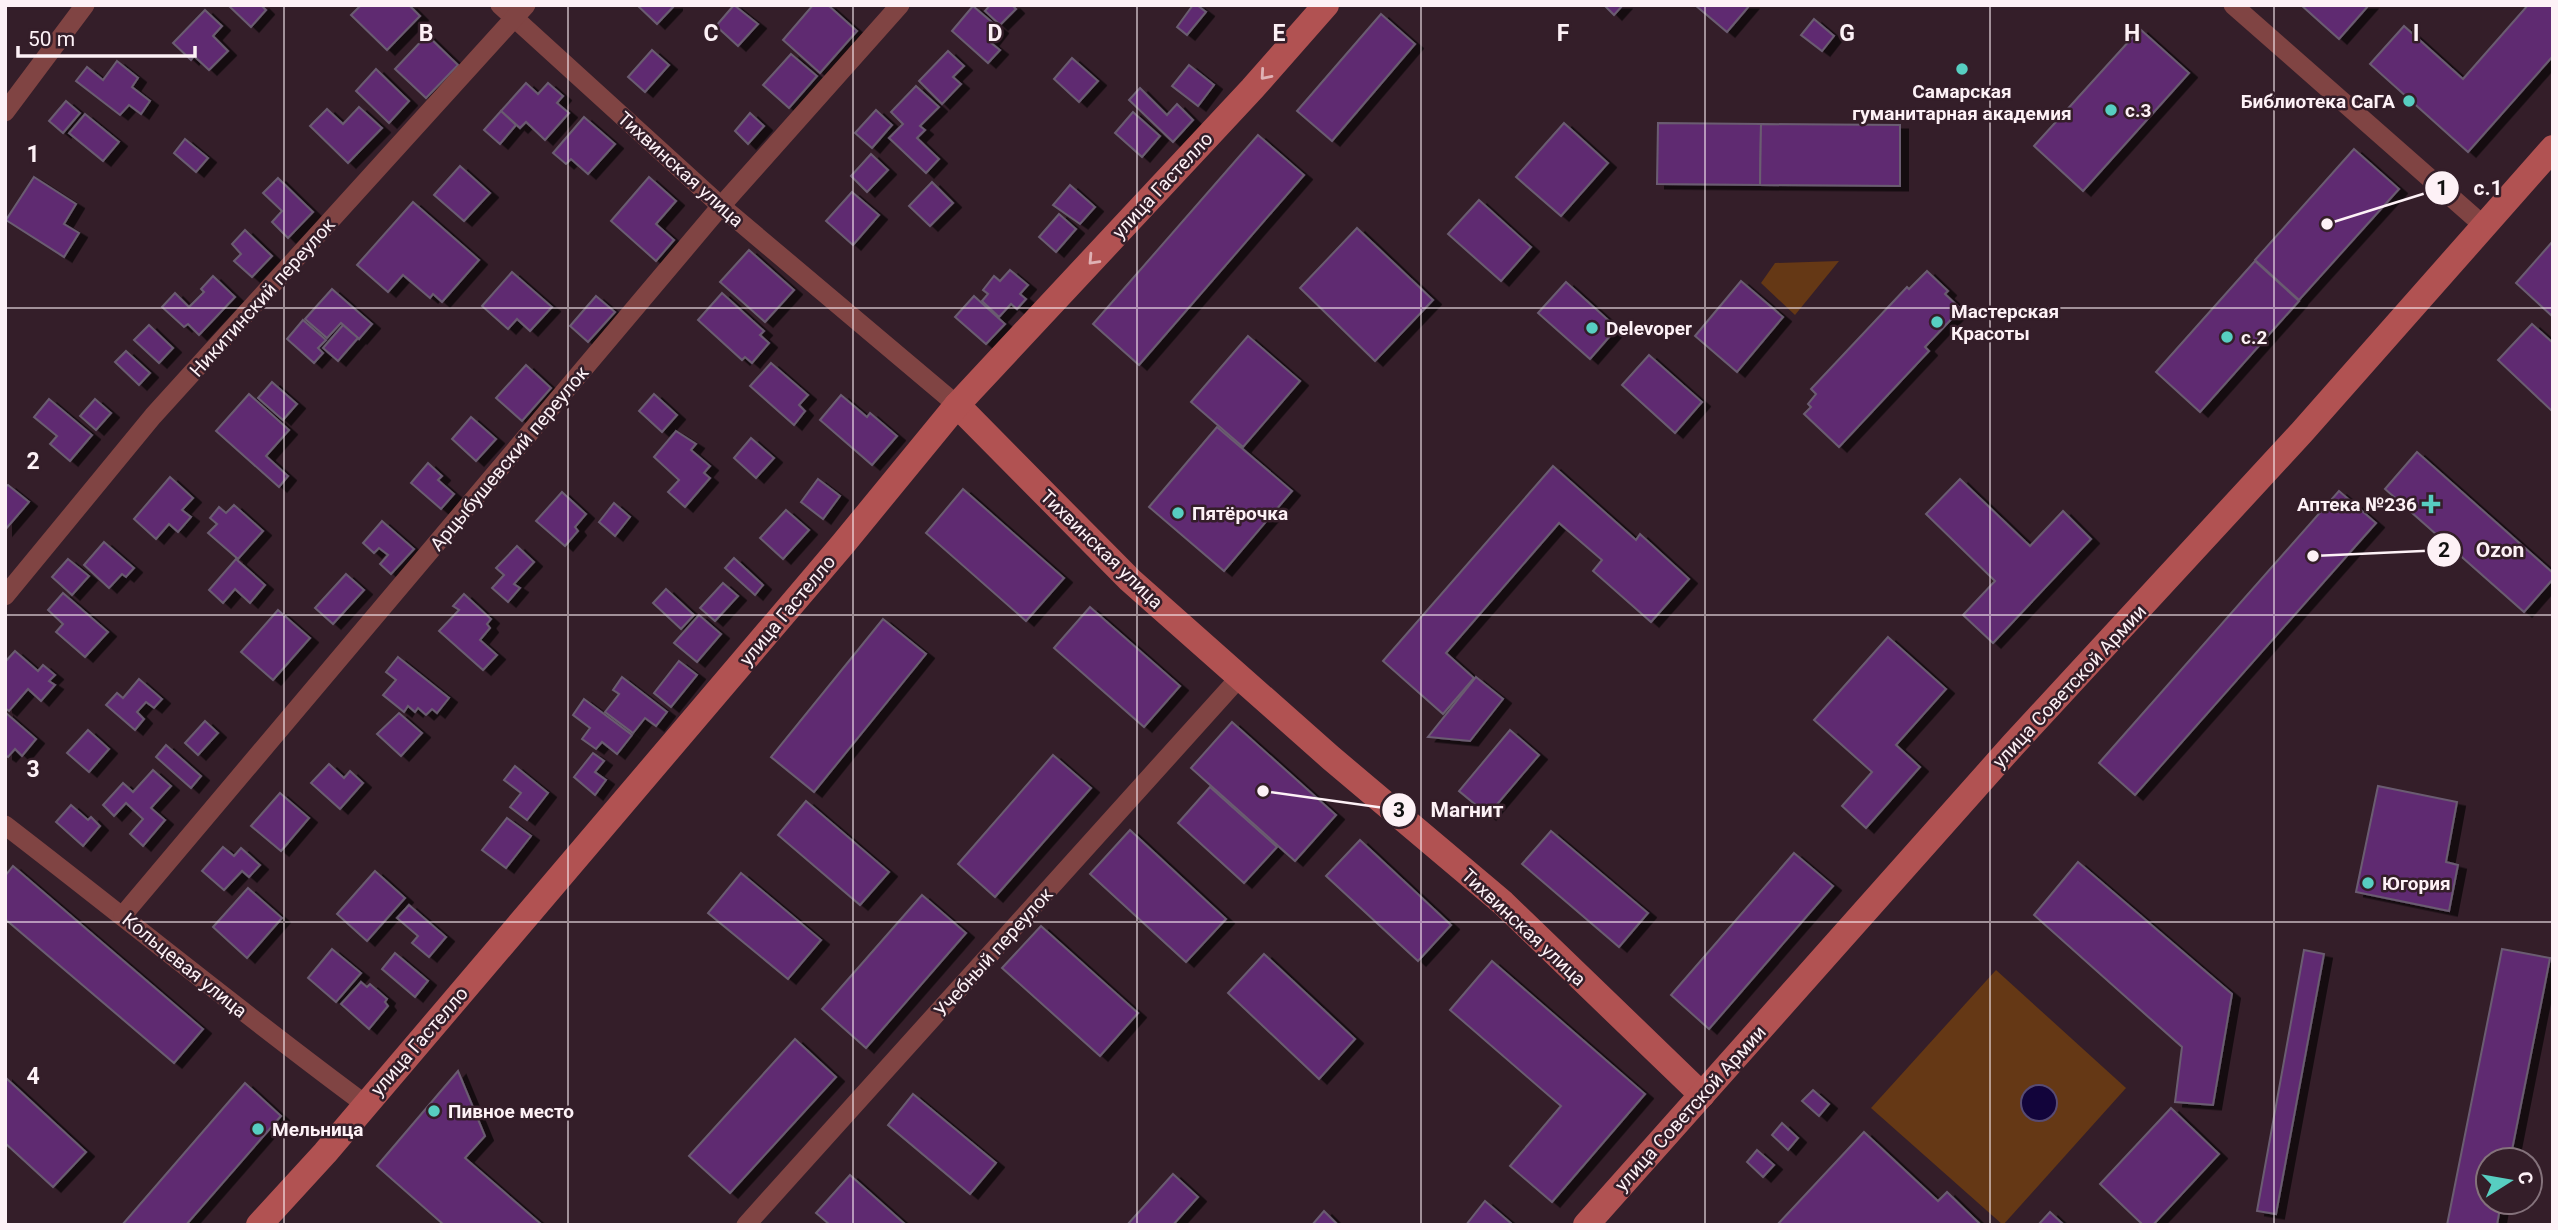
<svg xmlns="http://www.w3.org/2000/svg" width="2558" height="1230" font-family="Roboto,sans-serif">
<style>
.green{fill:#653815}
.water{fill:#12043b;stroke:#584b73;stroke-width:2}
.building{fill:#5f2c71;stroke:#6b5c71;stroke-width:2;filter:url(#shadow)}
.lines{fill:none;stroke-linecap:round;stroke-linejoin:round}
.street{stroke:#804443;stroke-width:19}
.secondary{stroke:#b15252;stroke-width:26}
.oneway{stroke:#dfb1b4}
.grid{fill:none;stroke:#fdf1f6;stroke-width:2;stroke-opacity:0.55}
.poi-dot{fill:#57cec1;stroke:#341e29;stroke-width:2.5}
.labels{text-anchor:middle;stroke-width:5;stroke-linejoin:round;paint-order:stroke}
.poi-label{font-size:19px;font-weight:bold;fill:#fdf1f6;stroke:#341e29;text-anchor:start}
.street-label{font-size:19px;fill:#fdf1f6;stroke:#341e29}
.grid-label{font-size:23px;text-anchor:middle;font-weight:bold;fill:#fdf1f6;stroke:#341e29;stroke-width:5;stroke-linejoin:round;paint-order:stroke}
.leader{fill:none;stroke:#fdf1f6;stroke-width:2.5}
.callout-dot{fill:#fdf1f6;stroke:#341e29;stroke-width:2.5}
.mark-label{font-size:21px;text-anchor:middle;font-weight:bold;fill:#111}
.callout-label{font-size:21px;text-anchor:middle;font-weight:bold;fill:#fdf1f6;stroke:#341e29;stroke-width:5;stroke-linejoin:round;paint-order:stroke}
</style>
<defs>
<filter id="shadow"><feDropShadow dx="8" dy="4.5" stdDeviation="0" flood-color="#0009"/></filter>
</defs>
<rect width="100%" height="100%" fill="#341e29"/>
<g class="green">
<path d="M1839,261L1795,315L1761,283L1775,263Z"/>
<path d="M1996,970L2126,1088L2003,1225L1871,1108Z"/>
</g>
<circle class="water" cx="2039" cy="1103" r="18"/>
<g class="building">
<path d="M228,5H261L266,10L251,27Z"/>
<path d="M361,5H409L420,16L387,50L351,15Z"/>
<path d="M637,5H674V6L657,24Z"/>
<path d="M734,5L758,24L738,46L716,26Z"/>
<path d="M813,5H828L857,31L820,73L783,40Z"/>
<path d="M990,5H1012L1016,9L1000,25L985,11Z"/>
<path d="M1193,5H1197L1206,12L1187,35L1177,27Z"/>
<path d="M1604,5H1623L1614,15Z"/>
<path d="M1695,5H1750L1727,32Z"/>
<path d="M2301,5H2369L2339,39Z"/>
<path d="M2528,5H2553V56L2468,152L2370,64L2404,26L2463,79Z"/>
<path d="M973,6L1000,29L990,42L1000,50L988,63L952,31Z"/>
<path d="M205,10L222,26L213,36L228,51L209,70L194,56L191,60L173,43Z"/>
<path d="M1381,14L1415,44L1332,141L1297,111Z"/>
<path d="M1814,19L1834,36L1822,51L1801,35Z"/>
<path d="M2140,29L2189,73L2083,191L2034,146Z"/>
<path d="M427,35L458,65L426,98L395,69Z"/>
<path d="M652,50L669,65L645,92L628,77Z"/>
<path d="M948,51L964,66L953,77L961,84L942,104L919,81Z"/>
<path d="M791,54L817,76L789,108L763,85Z"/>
<path d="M1072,58L1098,81L1079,102L1054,79Z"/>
<path d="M117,61L138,78L132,87L150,101L141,114L129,105L120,115L76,81L87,67L103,80Z"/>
<path d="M1189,65L1214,85L1198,106L1172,86Z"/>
<path d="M376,69L409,101L389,123L356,91Z"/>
<path d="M526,83L538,94L548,83L563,96L557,103L569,113L545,140L526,122L520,128L501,111Z"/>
<path d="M916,86L939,107L920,126L925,130L917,138L939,159L926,173L889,138L903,124L891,112Z"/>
<path d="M1140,88L1167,115L1177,104L1193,120L1173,142L1129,100Z"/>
<path d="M66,101L80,113L63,133L49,121Z"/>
<path d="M359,107L382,128L348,163L310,126L327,109L343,124Z"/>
<path d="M876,110L892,125L872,148L855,133Z"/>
<path d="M501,111L516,125L500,144L484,130Z"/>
<path d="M1133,112L1160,136L1142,157L1115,133Z"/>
<path d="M750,113L764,126L748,144L735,131Z"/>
<path d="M85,114L119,142L103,161L69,133Z"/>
<path d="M584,117L615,144L588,174L571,159L566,164L553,153Z"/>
<path d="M1564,123L1608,163L1561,216L1516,177Z"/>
<path d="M1658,123L1761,124L1760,185L1657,184Z"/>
<path d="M1761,124L1900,125V186L1760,185Z"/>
<path d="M1258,135L1304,175L1139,365L1093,324Z"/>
<path d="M185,139L208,158L196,172L174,153Z"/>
<path d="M2354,149L2399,189L2299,300L2255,260Z"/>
<path d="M871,154L888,170L867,192L851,176Z"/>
<path d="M460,166L490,193L464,221L434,195Z"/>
<path d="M34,177L76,204L64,224L79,233L64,257L6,220Z"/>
<path d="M649,177L676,201L656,224L674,240L656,261L611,221Z"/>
<path d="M278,178L313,212L288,238L272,222L282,211L263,193Z"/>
<path d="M932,182L953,203L930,226L909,206Z"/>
<path d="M1070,185L1095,207L1080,224L1053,205Z"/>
<path d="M852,192L879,215L853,245L826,221Z"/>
<path d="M1479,200L1531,247L1501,281L1448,234Z"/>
<path d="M413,202L479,260L442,302L433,294L430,298L403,275L388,292L357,265Z"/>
<path d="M1059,214L1076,229L1056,252L1039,237Z"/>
<path d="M1357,228L1433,300L1375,361L1300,288Z"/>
<path d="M245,230L272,256L252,277L234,261L241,254L232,244Z"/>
<path d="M2553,241V315L2552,316L2516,283Z"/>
<path d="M749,250L794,290L765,322L720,282Z"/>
<path d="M2255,261L2299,301L2200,412L2156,372Z"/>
<path d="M1010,270L1028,285L1020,294L1026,299L1017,309L1011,304L999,317L982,301L988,294L983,290L994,276L1000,281Z"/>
<path d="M1927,271L1948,291L1945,294L1961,309L1925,347L1929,351L1839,447L1804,414L1811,407L1808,404L1816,394L1811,389L1907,287L1909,289Z"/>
<path d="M512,272L552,307L530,331L517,319L508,329L482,306Z"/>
<path d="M213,276L235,297L199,335L188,324L184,327L162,307L175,293L189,307L204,292L201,289Z"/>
<path d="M1741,281L1783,317L1737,372L1695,336Z"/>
<path d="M1566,282L1617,328L1590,359L1538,313Z"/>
<path d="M332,289L372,324L359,339L341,323L327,338L305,319Z"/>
<path d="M722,293L764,331L760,335L769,343L752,363L745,357L742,360L698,320Z"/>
<path d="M596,296L615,312L588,342L570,326Z"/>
<path d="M974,296L1005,324L986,344L955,317Z"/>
<path d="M303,320L326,340L318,348L323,353L314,363L287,339Z"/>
<path d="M2532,324L2553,343V412L2498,360Z"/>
<path d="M149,325L173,348L159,363L134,340Z"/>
<path d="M343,325L358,338L338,361L323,348Z"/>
<path d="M1248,336L1300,381L1243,447L1191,402Z"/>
<path d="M126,351L150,373L139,385L115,362Z"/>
<path d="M1649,355L1702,402L1675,433L1622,385Z"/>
<path d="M771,363L808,395L799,405L805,411L794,425L750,386Z"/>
<path d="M526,365L551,388L522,421L496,398Z"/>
<path d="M272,382L297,404L283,420L258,398Z"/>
<path d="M249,394L289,430L266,456L288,476L279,487L216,431Z"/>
<path d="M654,394L677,415L662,432L639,411Z"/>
<path d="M841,395L867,417L870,413L897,436L872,465L820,420Z"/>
<path d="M49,399L92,435L70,461L50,444L57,436L34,417Z"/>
<path d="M95,399L111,413L96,430L80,416Z"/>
<path d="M471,417L496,439L476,461L452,439Z"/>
<path d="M1217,427L1292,491L1224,571L1149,507Z"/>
<path d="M676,431L696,444L691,450L710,466L704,473L710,478L685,507L668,492L679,480L654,457Z"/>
<path d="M751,438L774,458L756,478L734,458Z"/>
<path d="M2417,452L2553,573V579L2524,612L2385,489Z"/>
<path d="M428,463L442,476L438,480L454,494L441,509L411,483Z"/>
<path d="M1553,466L1636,540L1640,534L1689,579L1651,622L1593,571L1602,560L1559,523L1446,653L1474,678L1443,714L1383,661Z"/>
<path d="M170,477L193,498L182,510L191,517L178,532L169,524L156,539L134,519Z"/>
<path d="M818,479L840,496L823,519L801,502Z"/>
<path d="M1960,479L2030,546L2063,511L2091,539L1993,643L1963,615L1995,581L1926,514Z"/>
<path d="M8,485L29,502L5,530V487Z"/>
<path d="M963,489L1064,578L1026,621L926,533Z"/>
<path d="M2339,491L2376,523L2135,795L2099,763Z"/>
<path d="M562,492L586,514L575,527L578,531L565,546L536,521Z"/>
<path d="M614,503L630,517L615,536L599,522Z"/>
<path d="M234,505L263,531L238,559L208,533L217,524L210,518L219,507L226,513Z"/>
<path d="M786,510L809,530L783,559L760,538Z"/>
<path d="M382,521L414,549L391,574L380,564L388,555L379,548L374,553L363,543Z"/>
<path d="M104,542L134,568L126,577L122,574L109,588L84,565Z"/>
<path d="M517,546L534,562L514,584L520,588L508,602L492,588L504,575L496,568Z"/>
<path d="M734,558L763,585L755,595L725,568Z"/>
<path d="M68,559L89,576L72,595L52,577Z"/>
<path d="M236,559L265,585L250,603L235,589L223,603L209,590Z"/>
<path d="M346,574L364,590L333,624L315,608Z"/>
<path d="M723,583L738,596L715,621L700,608Z"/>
<path d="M666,589L694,615L681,629L653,603Z"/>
<path d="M63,593L108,632L85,657L56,632L63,624L48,610Z"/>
<path d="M464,594L491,619L487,624L490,628L480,640L497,655L483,670L439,631L459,610L453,606Z"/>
<path d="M1090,607L1180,686L1144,727L1054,648Z"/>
<path d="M278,610L310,638L273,680L241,652Z"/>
<path d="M699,615L721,634L697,662L674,643Z"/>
<path d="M883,619L926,654L814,792L771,757Z"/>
<path d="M1888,637L1946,689L1896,745L1920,767L1866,828L1842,806L1872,772L1814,720Z"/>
<path d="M15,651L38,671L43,665L55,675L49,681L55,685L41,701L28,689L9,711L5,708V662Z"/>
<path d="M398,657L449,698L437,713L432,709L426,715L418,708L415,712L408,706L404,712L383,695L396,680L386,672Z"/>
<path d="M679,661L697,675L671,707L654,693Z"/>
<path d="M622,677L667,712L656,726L645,718L633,733L605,712L619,694L613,690Z"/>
<path d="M1476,677L1503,699L1470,741L1428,737Z"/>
<path d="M139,679L162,699L154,708L146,702L137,712L144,719L135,730L106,705L117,693L123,698Z"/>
<path d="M584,699L632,735L617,754L602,742L596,749L582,739L590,728L573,715Z"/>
<path d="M6,713L36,739L22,756L15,749L8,757L5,755Z"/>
<path d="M399,713L422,733L401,756L377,734Z"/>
<path d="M205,721L218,733L198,755L185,743Z"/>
<path d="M1232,722L1336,815L1295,861L1191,768Z"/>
<path d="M88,730L109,749L89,772L67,753Z"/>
<path d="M1510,730L1539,755L1488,815L1459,791Z"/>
<path d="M166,745L201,776L191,788L156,757Z"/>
<path d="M593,753L604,761L595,772L606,780L595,795L574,777Z"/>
<path d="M1053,755L1091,788L995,897L958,864Z"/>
<path d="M329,764L344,778L350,771L363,783L340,809L311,783Z"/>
<path d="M515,766L548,793L527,820L510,807L521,793L504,780Z"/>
<path d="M153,770L171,786L151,808L165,820L143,846L130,834L143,819L126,803L114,816L103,805L123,783L133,792Z"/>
<path d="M2378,786L2457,802L2446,862L2458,865L2449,911L2356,892Z"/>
<path d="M1210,787L1277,847L1244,883L1178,823Z"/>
<path d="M280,793L309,818L281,851L251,826Z"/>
<path d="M806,801L889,872L860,905L778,835Z"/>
<path d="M71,805L88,820L91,817L100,826L83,846L56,822Z"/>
<path d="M507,818L531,836L506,868L482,850Z"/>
<path d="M1130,830L1226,919L1186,962L1090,874Z"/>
<path d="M1551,831L1648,913L1619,947L1522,864Z"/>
<path d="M1360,840L1451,925L1418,961L1326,876Z"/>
<path d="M223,847L234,856L241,848L260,865L249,877L242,871L224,890L202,871Z"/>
<path d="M1794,853L1833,886L1709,1029L1671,995Z"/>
<path d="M2078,862L2232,994L2213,1105L2175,1102L2182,1047L2034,915Z"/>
<path d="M13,866L203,1029L174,1063L5,919V876Z"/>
<path d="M375,871L405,898L367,941L337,914Z"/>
<path d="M741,873L821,940L788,979L708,913Z"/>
<path d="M248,888L282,918L247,958L213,927Z"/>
<path d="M922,895L966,933L866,1048L822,1009Z"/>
<path d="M409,905L446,937L429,957L412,943L418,936L397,918Z"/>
<path d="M1041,926L1138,1013L1100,1056L1002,968Z"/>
<path d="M332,949L361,973L336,1002L308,978Z"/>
<path d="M2502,949L2550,958L2544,989L2510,1160H2488V1202H2501L2497,1225H2447Z"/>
<path d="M2304,950L2324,954L2276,1214L2257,1211Z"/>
<path d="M395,953L428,981L415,997L382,969Z"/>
<path d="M1264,954L1355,1039L1319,1079L1228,993Z"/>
<path d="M1492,961L1645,1094L1552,1202L1510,1166L1561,1106L1450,1010Z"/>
<path d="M361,982L367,987L370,984L387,999L385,1002L388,1006L369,1029L341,1004Z"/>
<path d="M795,1039L836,1077L730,1193L689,1156Z"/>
<path d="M458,1071L485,1136L465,1158L542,1225H444L377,1166Z"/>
<path d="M5,1077L86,1152L53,1187L5,1143Z"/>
<path d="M245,1083L281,1116L186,1225H122Z"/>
<path d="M1813,1090L1829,1104L1819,1116L1802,1101Z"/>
<path d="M913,1094L996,1163L970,1194L888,1125Z"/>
<path d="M2171,1108L2219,1154L2153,1225H2143L2100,1184Z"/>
<path d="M1782,1123L1798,1138L1788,1150L1772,1135Z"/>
<path d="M1864,1132L1938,1201L1947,1192L1981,1225H1777Z"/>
<path d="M1757,1150L1774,1165L1763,1177L1747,1162Z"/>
<path d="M1173,1174L1198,1197L1173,1225H1127Z"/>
<path d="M850,1175L906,1225H830L816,1213Z"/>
<path d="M1485,1201L1513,1225H1466Z"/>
<path d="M1324,1211L1338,1225H1312Z"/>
<path d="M2050,1212L2064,1225H2038Z"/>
</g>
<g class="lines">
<g class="street">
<path d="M500,5L721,206L957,405"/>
<path d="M2233,5L2484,226"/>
<path d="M5,112L85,5"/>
<path d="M5,596L153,416L526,5"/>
<path d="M5,825C126,918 243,1014 365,1104"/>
<path d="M123,915L721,206L900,5"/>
<path d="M746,1225L1239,678"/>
</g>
<g class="secondary">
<path d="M957,405L1130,580L1331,758L1503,903L1702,1095"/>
<path d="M259,1225L325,1153L843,544L957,405L1252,89L1326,5"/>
<path d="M1586,1225L2013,745L2302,432L2553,148"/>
</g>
</g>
<defs><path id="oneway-chevron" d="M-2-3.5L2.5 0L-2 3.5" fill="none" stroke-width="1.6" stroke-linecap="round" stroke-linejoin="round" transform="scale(1.75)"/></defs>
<g class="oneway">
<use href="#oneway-chevron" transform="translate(1265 75) rotate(131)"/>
<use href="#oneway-chevron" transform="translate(1093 260) rotate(133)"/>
</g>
<path class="grid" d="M284,5V1225M568,5V1225M853,5V1225M1137,5V1225M1421,5V1225M1705,5V1225M1990,5V1225M2274,5V1225M5,308H2553M5,615H2553M5,922H2553"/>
<g class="poi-dot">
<circle cx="1962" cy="69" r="7"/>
<circle cx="2409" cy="101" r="7"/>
<circle cx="2111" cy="110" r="7"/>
<circle cx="1937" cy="322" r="7"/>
<circle cx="1592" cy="328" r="7"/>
<circle cx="2227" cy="337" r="7"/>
<path d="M2427.5 493.5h7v7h7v7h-7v7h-7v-7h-7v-7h7z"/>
<circle cx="1178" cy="513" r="7"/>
<circle cx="2368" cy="883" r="7"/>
<circle cx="434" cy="1111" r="7"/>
<circle cx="258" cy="1129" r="7"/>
</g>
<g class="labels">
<g class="poi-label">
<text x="1962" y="98" text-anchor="middle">Самарская<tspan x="1962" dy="22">гуманитарная академия</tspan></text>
<text x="2395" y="108" text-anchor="end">Библиотека СаГА</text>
<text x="2125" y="117">с.3</text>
<text x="1951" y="318">Мастерская<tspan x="1951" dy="22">Красоты</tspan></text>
<text x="1606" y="335">Delevoper</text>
<text x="2241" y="344">с.2</text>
<text x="2417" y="511" text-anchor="end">Аптека №236</text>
<text x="1192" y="520">Пятёрочка</text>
<text x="2382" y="890">Югория</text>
<text x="448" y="1118">Пивное место</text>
<text x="272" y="1136">Мельница</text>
</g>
<g class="street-label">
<text transform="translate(681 169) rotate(42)" y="7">Тихвинская улица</text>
<text transform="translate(1162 185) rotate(-47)" y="7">улица Гастелло</text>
<text transform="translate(262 297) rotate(-48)" y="7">Никитинский переулок</text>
<text transform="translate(509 458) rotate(-50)" y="7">Арцыбушевский переулок</text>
<text transform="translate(1102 549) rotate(44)" y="7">Тихвинская улица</text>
<text transform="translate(787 610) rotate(-50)" y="7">улица Гастелло</text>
<text transform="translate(2069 686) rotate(-47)" y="7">улица Советской Армии</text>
<text transform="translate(1524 927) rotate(43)" y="7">Тихвинская улица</text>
<text transform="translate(993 952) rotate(-48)" y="7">Учебный переулок</text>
<text transform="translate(185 965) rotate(39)" y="7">Кольцевая улица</text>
<text transform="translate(419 1041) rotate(-49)" y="7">улица Гастелло</text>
<text transform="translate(1690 1108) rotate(-48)" y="7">улица Советской Армии</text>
</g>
</g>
<g class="grid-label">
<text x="426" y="41">B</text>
<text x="711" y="41">C</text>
<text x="995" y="41">D</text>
<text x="1279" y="41">E</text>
<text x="1563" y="41">F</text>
<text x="1847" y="41">G</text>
<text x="2132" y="41">H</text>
<text x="2416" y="41">I</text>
<text x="33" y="162">1</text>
<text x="33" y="469">2</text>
<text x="33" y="777">3</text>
<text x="33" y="1084">4</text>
</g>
<path class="leader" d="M2327 224L2442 188M2313 556L2444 550M1263 791L1399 810"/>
<g class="callout-dot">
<circle cx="2327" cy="224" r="7"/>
<circle cx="2313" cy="556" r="7"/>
<circle cx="1263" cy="791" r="7"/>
<circle cx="2442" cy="188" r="18"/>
<circle cx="2444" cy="550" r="18"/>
<circle cx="1399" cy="810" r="18"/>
</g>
<g class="mark-label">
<text x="2442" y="195">1</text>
<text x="2444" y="557">2</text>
<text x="1399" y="817">3</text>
</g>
<g class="callout-label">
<text x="2488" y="195">с.1</text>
<text x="2500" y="557">Ozon</text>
<text x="1467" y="817">Магнит</text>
</g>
<rect width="2558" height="1230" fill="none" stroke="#fdf1f6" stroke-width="14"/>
<g transform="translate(2509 1181) rotate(79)"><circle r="33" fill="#341e29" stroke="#84727b" stroke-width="2"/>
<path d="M0-5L12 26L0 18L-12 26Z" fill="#57cec1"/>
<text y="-10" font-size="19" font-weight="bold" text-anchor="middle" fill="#fdf1f6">С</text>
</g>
<path d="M18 46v10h177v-10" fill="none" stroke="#fdf1f6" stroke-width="3.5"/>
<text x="28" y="46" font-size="21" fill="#fdf1f6" stroke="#341e29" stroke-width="5" paint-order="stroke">50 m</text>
</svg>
